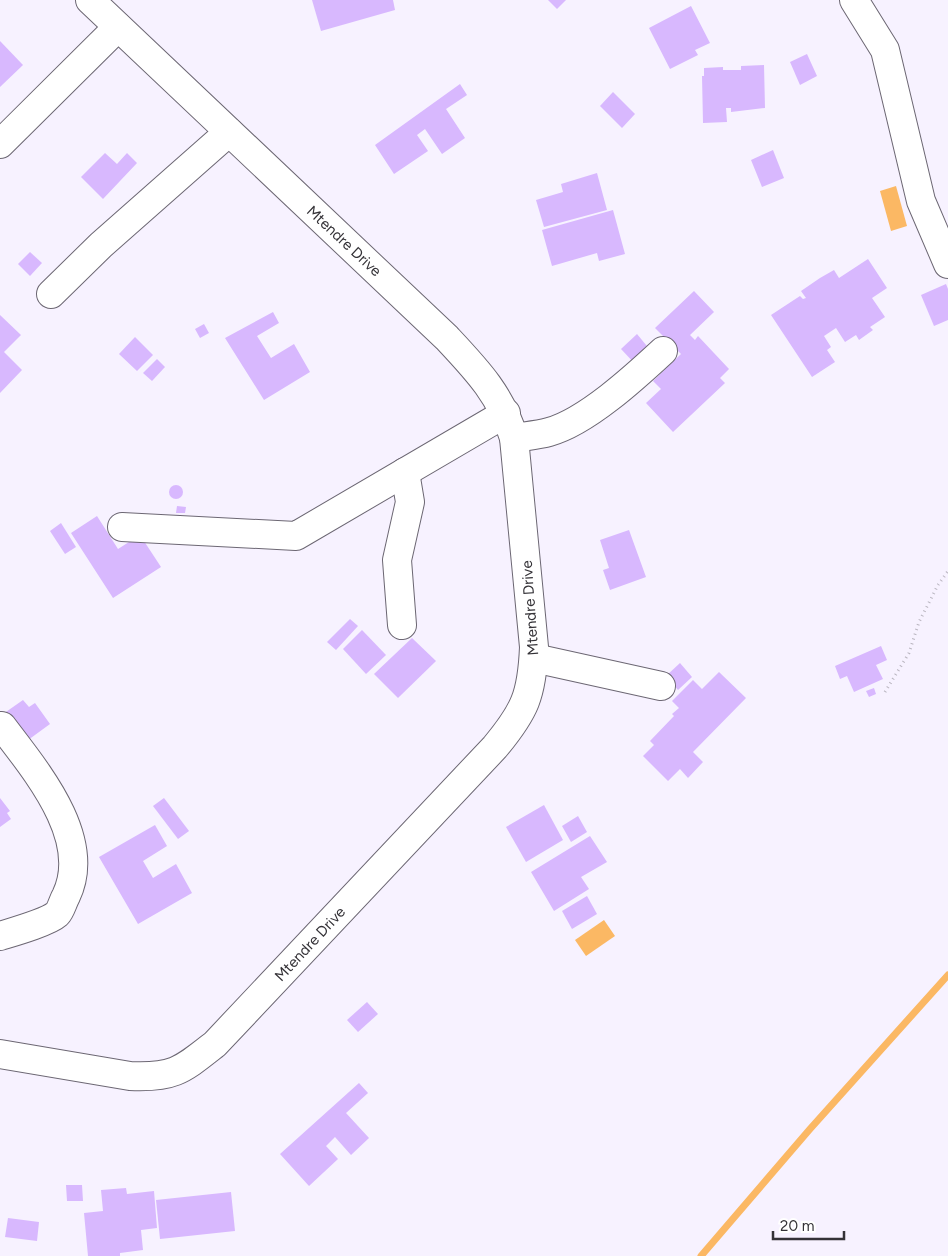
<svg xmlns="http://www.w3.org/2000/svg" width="948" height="1256" font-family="Figtree,sans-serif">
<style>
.water{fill:#fbb864}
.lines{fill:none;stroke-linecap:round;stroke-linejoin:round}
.stream{stroke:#fbb864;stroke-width:7}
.building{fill:#d8b8fe}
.minor-casing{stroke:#6c6773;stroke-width:30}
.path{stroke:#bab6c0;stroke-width:3;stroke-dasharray:1 4;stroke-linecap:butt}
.minor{stroke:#fff;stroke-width:28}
.labels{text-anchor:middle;stroke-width:5;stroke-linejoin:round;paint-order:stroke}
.street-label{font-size:15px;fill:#343237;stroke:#fff}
</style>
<rect width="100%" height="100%" fill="#f7f2ff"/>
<g class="water">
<path d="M896,186L907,226L891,231L880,191Z"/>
<path d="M604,920L615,936L586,956L575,940Z"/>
</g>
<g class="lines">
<path class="stream" d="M701,1256L810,1129L948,975"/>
</g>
<g class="building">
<path d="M312,0H393L395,10L321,31Z"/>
<path d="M548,0H566L557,9Z"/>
<path d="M691,6L710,43L695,50L698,55L670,69L649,28Z"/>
<path d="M0,41L23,65L0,87Z"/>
<path d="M807,54L817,76L800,85L790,62Z"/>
<path d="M764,65L765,108L731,112V108H726L727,122L703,123L702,76H704V68L723,67V70H741V66Z"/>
<path d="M460,84L467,95L446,109L465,138L442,154L425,129L417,135L428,151L394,174L375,145Z"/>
<path d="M613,92L635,114L622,128L600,106Z"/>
<path d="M773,150L784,178L762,187L751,160Z"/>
<path d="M105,153L117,164L127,153L137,163L103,199L81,177Z"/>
<path d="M597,173L607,210L544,227L536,200L563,192L561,184Z"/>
<path d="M613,210L625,254L599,261L597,253L552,266L542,230Z"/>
<path d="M30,252L42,263L30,276L18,264Z"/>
<path d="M868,259L887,288L872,298L885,317L870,327L873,330L859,340L856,335L845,342L836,328L824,336L831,347L827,350L835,362L812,377L771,315L800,296L803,299L806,298L801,291L820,278L834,270L839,278Z"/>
<path d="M946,284L948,289V320L934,326L921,295Z"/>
<path d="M694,291L714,312L690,335L695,340L698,336L729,369L720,378L725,383L673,432L646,403L661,389L653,381L681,354L655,328Z"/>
<path d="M273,312L279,323L257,336L271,358L294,344L310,372L264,400L225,338Z"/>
<path d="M0,315L21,335L4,352L22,370L0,393Z"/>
<path d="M204,324L209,333L200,338L195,329Z"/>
<path d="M637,334L651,351L636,365L621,349Z"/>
<path d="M135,337L153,355L137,371L119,354Z"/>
<path d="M157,359L165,367L152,381L143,373Z"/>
<circle cx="176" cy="492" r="7"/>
<path d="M177,506L186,507L185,513H176Z"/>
<path d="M97,516L118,549L140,535L161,567L113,598L71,533Z"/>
<path d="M61,523L76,547L65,554L50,531Z"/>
<path d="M629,530L646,577L610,590L603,570L609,568L600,540Z"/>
<path d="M350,619L358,626L336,650L327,642Z"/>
<path d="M362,630L386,655L366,674L343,649Z"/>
<path d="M412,638L436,661L398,698L374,674Z"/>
<path d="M881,646L887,660L876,665L883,679L854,692L847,676L840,679L835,666Z"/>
<path d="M680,663L692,677L678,690L666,676Z"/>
<path d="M719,672L746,698L693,752L703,762L688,778L680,769L668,781L643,756L654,745L650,741L674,716L672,714L679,708L672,701L693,680L702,689Z"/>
<path d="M874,688L876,694L869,697L866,691Z"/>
<path d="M23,700L29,707L35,703L50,724L24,743L3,714Z"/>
<path d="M0,798L10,811L7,813L11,819L0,827Z"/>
<path d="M164,798L189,831L178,839L153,806Z"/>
<path d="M544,805L563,840L526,862L506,827Z"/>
<path d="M578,816L587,832L571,842L562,826Z"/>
<path d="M155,825L167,846L143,861L153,878L176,864L192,893L138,924L99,857Z"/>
<path d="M590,836L607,862L581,877L589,889L554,911L531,872Z"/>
<path d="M587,896L597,914L572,929L562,911Z"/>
<path d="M367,1002L378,1014L358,1032L347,1020Z"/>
<path d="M359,1083L368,1093L346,1113L369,1138L351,1155L335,1137L326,1146L338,1159L309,1186L280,1154Z"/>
<path d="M66,1185H82L83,1201H67Z"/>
<path d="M126,1188L127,1194L154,1191L157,1228L141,1230L143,1250L120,1253V1256H88L84,1213L103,1211L101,1190Z"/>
<path d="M231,1192L235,1231L160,1239L156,1200Z"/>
<path d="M8,1218L39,1222L37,1241L5,1237Z"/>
</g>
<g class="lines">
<defs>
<g id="minor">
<path d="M854,0L885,50L921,201L948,264"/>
<path d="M0,144L118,27"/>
<path d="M51,294L101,245L229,132"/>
<path d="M514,438C526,436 538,435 549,432C586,422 635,377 663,351"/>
<path d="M122,527L296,536L506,413"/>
<path d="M402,625L397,560L410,502L405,472"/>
<path d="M534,658L661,686"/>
<path d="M0,936C13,932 48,922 57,914C61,910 63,901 66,896C94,838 35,770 2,726"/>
<path d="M0,1054L130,1076C174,1078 182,1070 215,1044L495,747C525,711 532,695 534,647L514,438C501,395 477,370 447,338L90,0"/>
</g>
</defs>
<use href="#minor" class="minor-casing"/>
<path class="path" d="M885,692L909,653L919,622L938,585L948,571"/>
<use href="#minor" class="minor"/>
</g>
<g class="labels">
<g class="street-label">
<text transform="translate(344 241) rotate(43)" y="5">Mtendre Drive</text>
<text transform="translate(530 608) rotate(-94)" y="5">Mtendre Drive</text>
<text transform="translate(310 944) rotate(-47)" y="5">Mtendre Drive</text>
</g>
</g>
<path d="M773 1231v8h71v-8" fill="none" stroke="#343237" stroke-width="2.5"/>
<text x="780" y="1231" font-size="15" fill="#343237" stroke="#ffffff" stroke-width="4" paint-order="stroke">20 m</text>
</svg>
